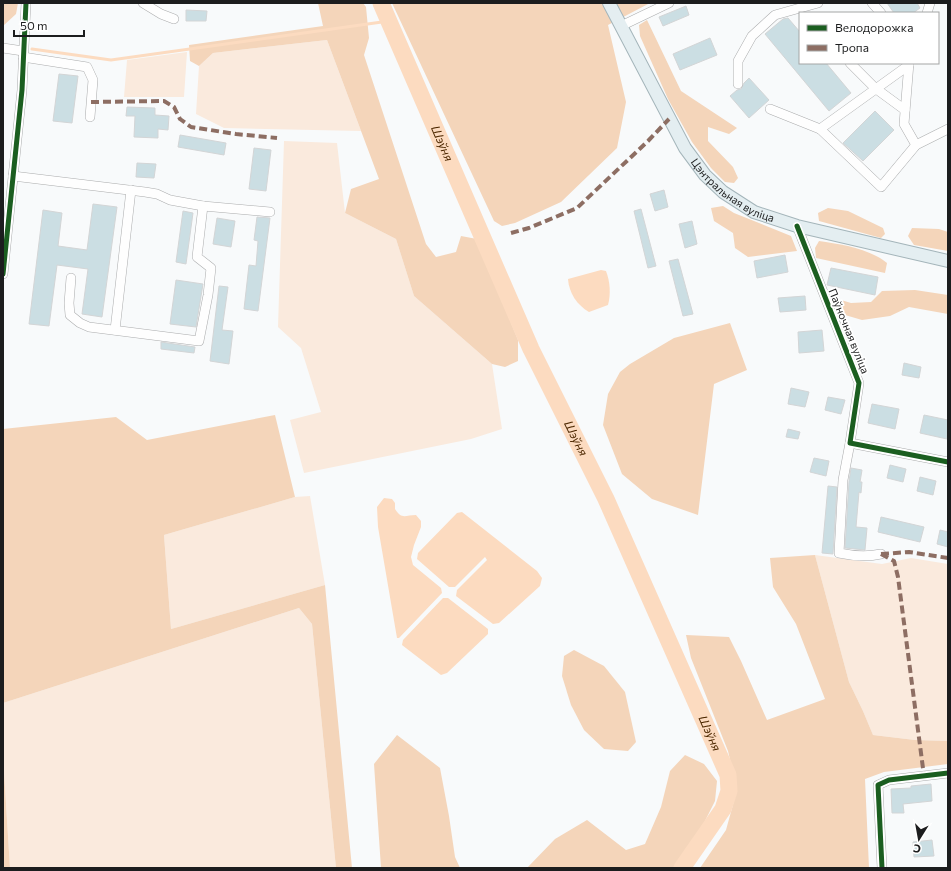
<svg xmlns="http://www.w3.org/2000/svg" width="951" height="871" font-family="Commissioner,sans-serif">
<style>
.green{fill:#faeadd}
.forest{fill:#f4d5ba}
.water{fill:#fcdbc0}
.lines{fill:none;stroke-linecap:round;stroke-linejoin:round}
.stream{stroke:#fcdbc0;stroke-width:3}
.river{stroke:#fcdbc0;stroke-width:17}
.building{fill:#cbdee3;stroke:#d3d5d6}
.minor-casing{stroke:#abacad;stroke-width:10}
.major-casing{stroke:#a4b5ba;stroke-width:14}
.minor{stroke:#fefefe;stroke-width:9}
.major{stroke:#e4eef1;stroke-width:12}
.quiet{stroke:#8d6e63;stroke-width:4;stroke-dasharray:8 4;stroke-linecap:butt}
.cycleway-casing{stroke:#fff;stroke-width:8}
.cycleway{stroke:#1b5e20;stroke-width:5}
.labels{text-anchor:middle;stroke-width:3.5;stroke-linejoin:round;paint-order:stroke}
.street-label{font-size:11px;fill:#1c1d1e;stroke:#fff}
.water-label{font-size:12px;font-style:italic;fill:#4d2800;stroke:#fff}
</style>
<rect width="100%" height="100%" fill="#f8fafb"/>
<g class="green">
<path d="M327,40L361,131L224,128L196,114L199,66L213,53Z"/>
<path d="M187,52L184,97H124L127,60Z"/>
<path d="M284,141L337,143L345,213L396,239L414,296L492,364L502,429L471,439L304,473L290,420L321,412L301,348L278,327Z"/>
<path d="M310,496L325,585L171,629L164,535L295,497Z"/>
<path d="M815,555L882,564L911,558L948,564V741L915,740L873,735L863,711L849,682Z"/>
<path d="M299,608L312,624L336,868H10L3,755V703Z"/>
</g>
<g class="forest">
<path d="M3,3H18L16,14L3,26Z"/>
<path d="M318,3H363L366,7L369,38L364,55L426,244L436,257L456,252L461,236L477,239L518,340V361L505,367L492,364L414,296L396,239L345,213L351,189L379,179L327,40L213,53L199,66L190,61L189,45L323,26Z"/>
<path d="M392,3H650L608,25L626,102L617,148L561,202L515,223L502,226L494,221Z"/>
<path d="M647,20L681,91L737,128L729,134L708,127V141L733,167L738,178L734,183L725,182L711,168L692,142L668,99L640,36L639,25Z"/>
<path d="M723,206L734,213L791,236L797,251L748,257L735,248L733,233L714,221L711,208Z"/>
<path d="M828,208L848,211L883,228L885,234L881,238L819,221L818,213Z"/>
<path d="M912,228L939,229L948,232V251L914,245L908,236Z"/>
<path d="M819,241C841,244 870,249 887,263L885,273L816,258L815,248Z"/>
<path d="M915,290L948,295V314L909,307L890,316L862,320L845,315L838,308L841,300L851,303L871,302L882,291Z"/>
<path d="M730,323L747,370L714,384L698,515L652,499L622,474L603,425L608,394L620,372L630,364L674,338Z"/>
<path d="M275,415L295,497L164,535L171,629L325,585L352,868H336L312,624L299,608L3,703V429L116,417L147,440Z"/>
<path d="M815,555L849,682L863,711L873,735L915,740L948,741V764L884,772L865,779L869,868H700L726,830L737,790L728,751L691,658L686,635L729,637L741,661L767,720L825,699L796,624L773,587L770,558Z"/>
<path d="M574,650L604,666L625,692L636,742L628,751L604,749L584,730L571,705L562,676L564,656Z"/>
<path d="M397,735L440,768L449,816L455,857L460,868H381L374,764Z"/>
<path d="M3,755L10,868H3Z"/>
<path d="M685,755L704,764L717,781L715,801L701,829L673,868H527L555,839L587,820L626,850L645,844L661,807L670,771Z"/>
</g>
<g class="water">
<path d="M601,270L606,271C610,281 611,294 608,305L589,312C577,305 569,293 568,279Z"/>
<path d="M384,498L392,499L395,503V509C402,520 405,515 416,515L421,521V527L414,545L411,557L413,565L441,588L442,593L399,638H397L378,527L377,507Z"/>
<path d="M462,512L537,571L542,578L540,586L499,623L493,624L456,596L457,590L487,560L485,557L455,587H449L417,559L418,553L457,513Z"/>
<path d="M443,598H448L488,629V634L447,673L441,675L402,645L403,640Z"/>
</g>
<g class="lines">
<path class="stream" d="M32,49L111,60L389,21"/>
<path class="river" id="s1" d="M381,3L531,349L606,499L728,775L729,791L723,809L682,868"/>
</g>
<g class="building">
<path d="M887,3H917L920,8L913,13H894Z"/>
<path d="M686,6L689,15L663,26L659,17Z"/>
<path d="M186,10L207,11L206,21H186Z"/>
<path d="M788,18L800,32V63H826L851,93L829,111L765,34L783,19Z"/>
<path d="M710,38L717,55L680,70L673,54Z"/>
<path d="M59,74L78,76L72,123L53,121Z"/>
<path d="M749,78L769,100L749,118L730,96L737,90L741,89L744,83Z"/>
<path d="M127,107L155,108V115L169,116L168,130L158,129V138L134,137L135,116H126Z"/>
<path d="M875,111L894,130L863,161L843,143Z"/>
<path d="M180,135L226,143L224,155L178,147Z"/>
<path d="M254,148L271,150L266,191L249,189Z"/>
<path d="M137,163L156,164L154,178L136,177Z"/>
<path d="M664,190L668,207L655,211L650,194Z"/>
<path d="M93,204L117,207L102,317L82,314L88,269L57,265L49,326L29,324L43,210L62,213L58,246L87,250Z"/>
<path d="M641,209L656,266L648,268L634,211Z"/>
<path d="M183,211L193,213L186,264L176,262Z"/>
<path d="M257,217L270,218L258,311L244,309L249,265L256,266L258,241L254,240Z"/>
<path d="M217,218L235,221L231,247L213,244Z"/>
<path d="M692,221L697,244L685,248L679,224Z"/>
<path d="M785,255L788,272L757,278L754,261Z"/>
<path d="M678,259L693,314L683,316L669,261Z"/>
<path d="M831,268L878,277L875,295L827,285Z"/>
<path d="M176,280L203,284L196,327L170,324Z"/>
<path d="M219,286L228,287L222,330L233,331L229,364L210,361Z"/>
<path d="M805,296L806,310L780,312L778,298Z"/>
<path d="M822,330L824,351L799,353L798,332Z"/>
<path d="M161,342L195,347L194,353L161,349Z"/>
<path d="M904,363L921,367L919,378L902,375Z"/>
<path d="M791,388L809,392L805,407L788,404Z"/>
<path d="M828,397L845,400L841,414L825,410Z"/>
<path d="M872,404L899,409L895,429L868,423Z"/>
<path d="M924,415L948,420L947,439L920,433Z"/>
<path d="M788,429L800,432L798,439L786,437Z"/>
<path d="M814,458L829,461L826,476L810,472Z"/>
<path d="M890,465L906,469L903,482L887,478Z"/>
<path d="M851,468L862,470L860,482H862L861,493L859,492L856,527L867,528L865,550L845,548L849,481Z"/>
<path d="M920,477L936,481L933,495L917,491Z"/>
<path d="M828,486L837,487L833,554L822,553Z"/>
<path d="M881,517L924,527L920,542L878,532Z"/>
<path d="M940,530L948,532V547L937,544Z"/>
<path d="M931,784L932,801L903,804L904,813H892L891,789L911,788V786Z"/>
<path d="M932,840L934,856L914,857L913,842Z"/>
</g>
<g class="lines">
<defs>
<g id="minor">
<path d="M143,3L161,14L174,19"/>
<path d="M872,3L881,13"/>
<path d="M927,13L930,3"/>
<path d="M621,26L669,3"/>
<path d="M3,48L23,51"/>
<path d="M23,57L87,67L93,80L90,117"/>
<path d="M850,63L875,88L905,110"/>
<path d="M738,84V61L752,36L775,15L818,3"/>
<path d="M770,109L820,129L881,187L916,145L904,124L909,63"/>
<path d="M820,129L909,65"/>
<path d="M916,145L948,129"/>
<path d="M13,176L145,192L157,194L170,200L203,206L197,257L211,268L208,295L199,341L89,327L80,323L70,315L69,303L71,278"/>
<path d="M203,206L270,212"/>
<path d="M797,226L859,383L850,443L948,462"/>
<path d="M3,274L22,90L26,3"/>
<path d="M115,330L131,190"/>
<path d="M850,443L843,480L839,553C853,556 867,557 881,554"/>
<path d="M882,868L878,785L889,780L948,773"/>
</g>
<g id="major">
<path id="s2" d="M609,3L685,148L705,175L723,192L754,212L797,226L948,261"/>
</g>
</defs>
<use href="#minor" class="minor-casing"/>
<use href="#major" class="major-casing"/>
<use href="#minor" class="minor"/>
<use href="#major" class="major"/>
<g class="quiet">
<path d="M91,102L164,101L174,107L180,119L191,127L236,134L277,138"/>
<path d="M511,233L529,228L577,208L648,141L669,119"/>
<path d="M881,554L894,561L898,577L924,776"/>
<path d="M881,554L909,552L948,558"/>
</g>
<defs>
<g id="cycleway">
<path d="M797,226L859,383L850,443L948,462"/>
<path d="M3,274L22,90L26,3"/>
<path d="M882,868L878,785L889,780L948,773"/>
</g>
</defs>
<use href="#cycleway" class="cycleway-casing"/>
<use href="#cycleway" class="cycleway"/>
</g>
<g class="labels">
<g class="street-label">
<text dy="4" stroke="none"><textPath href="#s2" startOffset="229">Цэнтральная вуліца</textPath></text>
<text transform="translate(849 331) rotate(68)" y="4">Паўночная вуліца</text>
</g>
<g class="water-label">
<text dy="4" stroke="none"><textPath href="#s1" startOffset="153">Шэўня</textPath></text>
<text dy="4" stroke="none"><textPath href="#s1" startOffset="477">Шэўня</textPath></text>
<text dy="4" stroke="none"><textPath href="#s1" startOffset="801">Шэўня</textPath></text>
</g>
</g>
<rect width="951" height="871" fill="none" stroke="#1c1d1e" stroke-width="8"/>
<rect x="799" y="12" width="140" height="52" fill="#ffffff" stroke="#a4a5a5"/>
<rect x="807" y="25" width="20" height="6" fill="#1b5e20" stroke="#a4a5a5"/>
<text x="835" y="32" font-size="12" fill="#1c1d1e">Велодорожка</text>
<rect x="807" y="45" width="20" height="6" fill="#8d6e63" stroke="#a4a5a5"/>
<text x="835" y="52" font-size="12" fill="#1c1d1e">Тропа</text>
<g transform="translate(919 839) rotate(191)" stroke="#ffffff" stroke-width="3" paint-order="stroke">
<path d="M0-3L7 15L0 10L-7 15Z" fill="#1c1d1e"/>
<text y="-6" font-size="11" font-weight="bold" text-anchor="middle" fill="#1c1d1e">С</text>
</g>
<path d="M14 30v6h70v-6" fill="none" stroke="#1c1d1e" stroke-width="2"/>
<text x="20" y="30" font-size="12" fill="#1c1d1e" stroke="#ffffff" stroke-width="3" paint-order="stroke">50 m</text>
</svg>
